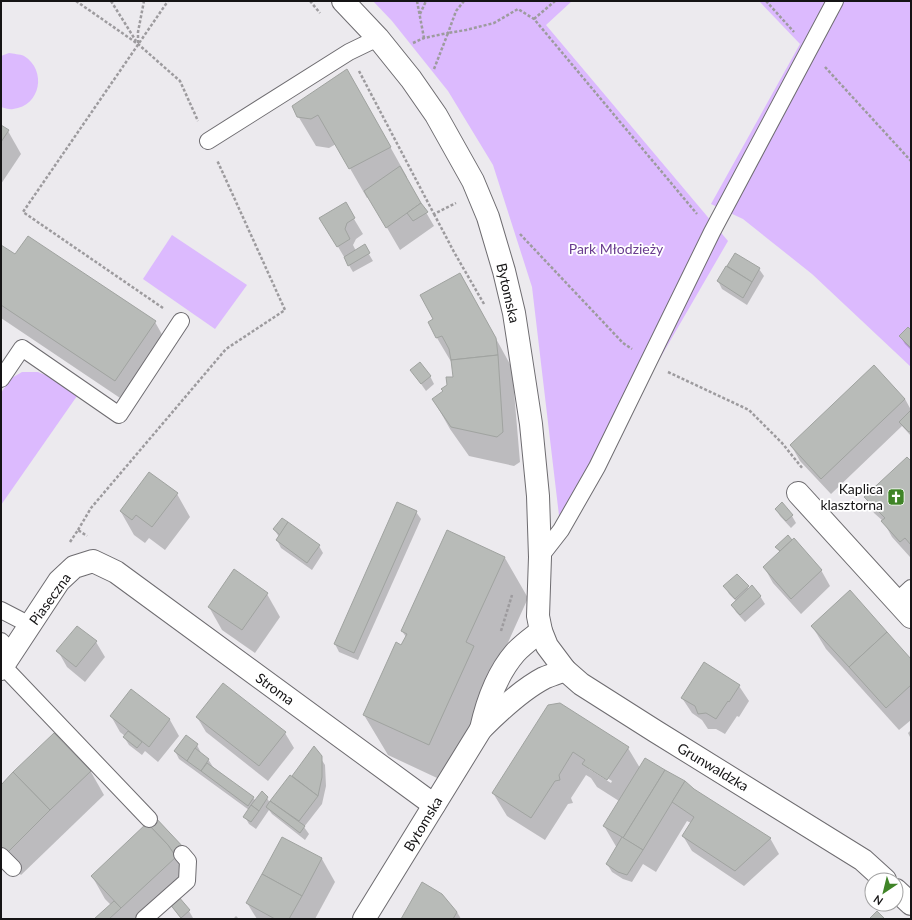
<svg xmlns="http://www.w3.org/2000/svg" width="912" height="920" font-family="Lato,sans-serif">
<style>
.green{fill:#dcbafe}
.shadow{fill:#0003;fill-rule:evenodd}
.building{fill:#b8bbb8;stroke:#a0a3a0}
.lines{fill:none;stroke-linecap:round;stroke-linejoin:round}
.service-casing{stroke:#6e6c70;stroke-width:18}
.minor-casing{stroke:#6e6c70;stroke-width:24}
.tertiary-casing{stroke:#6e6c70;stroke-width:24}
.path{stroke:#9d9b9e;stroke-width:2.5;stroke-dasharray:3 2;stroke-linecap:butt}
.service{stroke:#fff;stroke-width:16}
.minor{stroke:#fff;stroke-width:22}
.tertiary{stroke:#fff;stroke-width:22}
.labels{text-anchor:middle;stroke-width:3.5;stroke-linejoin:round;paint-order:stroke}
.park-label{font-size:14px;fill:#6a3c8f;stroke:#fff}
.street-label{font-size:14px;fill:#151415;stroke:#fff}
.poi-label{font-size:14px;fill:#151415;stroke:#fff;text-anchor:end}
</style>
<rect width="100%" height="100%" fill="#eceaee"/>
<g class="green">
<path d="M373,1H572L546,25L728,241L597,467L560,524L532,287L493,165L448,91L392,21Z"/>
<path d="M759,1H911V367L812,274L743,219L711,204L800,44Z"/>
<path d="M9,53C13,54 20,54 24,56C47,70 41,106 13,109C10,110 5,108 1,107V56Z"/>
<path d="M172,235L247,285L215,329L143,279Z"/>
<path d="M22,372H38L50,377L77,396L1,505V393L10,379Z"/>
</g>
<g class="shadow">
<path d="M364,100L407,177L406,178L434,226L400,250L369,197L367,198L336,144L329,148L316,146L298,116Z"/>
<path d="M1,126L8,131L21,154L1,184Z"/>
<path d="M345,204L363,234L356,239L353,245L356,251L364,246L373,261L353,272L321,218Z"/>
<path d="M1,246L15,256L155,322L168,345L129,404L1,318Z"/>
<path d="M735,254L759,269L764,276L747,305L722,289L718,281Z"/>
<path d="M477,304L512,368L520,462L514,466L469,456L450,429L433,399L444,392L454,378L453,365L437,338Z"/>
<path d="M911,331V350L905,344L900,336Z"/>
<path d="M412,371L430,376L434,384L426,391Z"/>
<path d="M905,399L911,410V436L902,426L831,494L800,461L791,445Z"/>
<path d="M911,463V556L910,557L892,537L883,521L874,513L865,497Z"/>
<path d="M177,494L190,517L165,550L149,538L145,543L134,535L121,512Z"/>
<path d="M398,504L416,512L421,519L358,660L339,652L335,644Z"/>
<path d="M776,509L792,516L796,523L791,528L780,516Z"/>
<path d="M274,529L319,546L323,553L312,570L281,548L277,540L279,537Z"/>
<path d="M788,537L821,570L830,586L801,614L773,583L764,567L780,553L777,547Z"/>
<path d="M505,558L528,598L492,678L452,785L388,755L364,715L406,637L402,631Z"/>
<path d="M737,575L749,589L760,596L765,604L745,622L736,612L732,605L736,601L729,594L725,586Z"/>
<path d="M267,594L280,617L255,653L222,630L209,607Z"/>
<path d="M812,626L911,660V720L899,730L826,649Z"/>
<path d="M96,642L105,657L85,682L67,667L58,651Z"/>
<path d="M704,664L739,686L749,701L739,717L737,716L725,734L716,729H708L702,720L692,713L682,698Z"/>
<path d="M131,690L170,720L179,736L158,762L145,751L142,755L129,745L124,737L125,736L120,732L111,716Z"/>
<path d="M549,706L628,748L640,768L693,790L770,838L779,854L744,886L692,851L683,836L691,823L687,821L656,872L643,864L632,882L623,879L612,872L607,864L617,848L604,826L619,801L597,787L591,778L586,775L571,798L573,803L568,804L545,840L507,816L493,793ZM589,767L612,781L611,783L589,769Z"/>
<path d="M197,717L285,733L294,748L268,781L206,732Z"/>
<path d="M911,730V739L908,733Z"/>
<path d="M54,734L91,772L104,795L21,875L1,854V787Z"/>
<path d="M197,745L201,753V754L208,759L213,767L253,798L256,801L267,798L270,803L290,777L292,778L314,748L325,765L326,786L322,804L304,827L309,834L305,840L272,814L269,810L256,829L249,824L245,817L249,810L179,759L175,751Z"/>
<path d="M283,839L322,859L335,882L315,919H257L247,903Z"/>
<path d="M184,849L188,857L179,865L188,881L147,919H124L123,918L121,919H96L111,905L105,899L92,876Z"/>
<path d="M170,904L189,911L193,918L181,919Z"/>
<path d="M457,912L461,919H402Z"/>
<path d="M236,916L239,919H233Z"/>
</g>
<g class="building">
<path d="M347,69L391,147L349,169L318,115L311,119L297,117L292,106Z"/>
<path d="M1,125L9,130L1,142Z"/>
<path d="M400,166L421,203L386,228L364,191Z"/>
<path d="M346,202L355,218L347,223L345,229L350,239L337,247L319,218Z"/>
<path d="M421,203L428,212L413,221L407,213Z"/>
<path d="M28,236L156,321L115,381L1,305V245L15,254Z"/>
<path d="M365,244L370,253L348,266L344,257Z"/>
<path d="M735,253L760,268L752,282L727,266Z"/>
<path d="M726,266L752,282L743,298L717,281Z"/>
<path d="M460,273L496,338L498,355L451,360L449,349L442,336L436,338L428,322L433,319L420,295Z"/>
<path d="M908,327L911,330V348L899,336Z"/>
<path d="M498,355L503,432L497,437L451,427L432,399L443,391L441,389L447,385L446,377H453L451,360Z"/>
<path d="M420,362L431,376L421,384L410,370Z"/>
<path d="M874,365L905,399L821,479L790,445Z"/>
<path d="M911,410V431L909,432L899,422Z"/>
<path d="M907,457L911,461V545L905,538L900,542L881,521L885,518L864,497Z"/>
<path d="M149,472L178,493L152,527L136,515L132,520L120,511Z"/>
<path d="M397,502L417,511L354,653L334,644Z"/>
<path d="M782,502L793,515L786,521L775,509Z"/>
<path d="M282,518L288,522L280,535L273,529Z"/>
<path d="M288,522L320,545L307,563L276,540Z"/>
<path d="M447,530L505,557L466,642L474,646L429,745L363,715L396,642L401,645L407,634L401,631Z"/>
<path d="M788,535L792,540L780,551L775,547Z"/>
<path d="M794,538L822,570L791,599L763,567Z"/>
<path d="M234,569L268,593L242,630L208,607Z"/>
<path d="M737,574L749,586L735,599L723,586Z"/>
<path d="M752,585L761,596L740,615L731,605Z"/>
<path d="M850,590L887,632L849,667L811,626Z"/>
<path d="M77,626L97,641L76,667L56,651Z"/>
<path d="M887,632L911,659V685L886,708L849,667Z"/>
<path d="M704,662L740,685L729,702L728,701L716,719L706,713L698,714L695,706L681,698Z"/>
<path d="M223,683L286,732L259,766L196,717Z"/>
<path d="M131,689L170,719L149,747L110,716Z"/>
<path d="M560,703L629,747L607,780L582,764L585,760L573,752L559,775L560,780L555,781L531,818L492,793L548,705Z"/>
<path d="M128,731L142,742L137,748L123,737Z"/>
<path d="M54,733L91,771L50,810L13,772Z"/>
<path d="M186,735L198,744L187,761L174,751Z"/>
<path d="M314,746L322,756V777L318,796L292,776Z"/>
<path d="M195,748L209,759L201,771L187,761Z"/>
<path d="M645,758L665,770L623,838L622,837L603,826Z"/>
<path d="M207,763L254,797L248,806L201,771Z"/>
<path d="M665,770L685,781L643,850L623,838Z"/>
<path d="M13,772L50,810L7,853L1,846V785Z"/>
<path d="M290,775L318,796L299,821L270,801Z"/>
<path d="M685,781L694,789L771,838L735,871L682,836L694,817L672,802Z"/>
<path d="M262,791L268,797L259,811L251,805Z"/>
<path d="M270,801L305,826L300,833L266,807Z"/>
<path d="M251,805L259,811L251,822L243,817Z"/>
<path d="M154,816L185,849L176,857L168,845L147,823Z"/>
<path d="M147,823L168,845L176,857L121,908L91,876Z"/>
<path d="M282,837L322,858L302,896L262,874Z"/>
<path d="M622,837L643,850L627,875L618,872L606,864Z"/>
<path d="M262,874L302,896L289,919H275L246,903Z"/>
<path d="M422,882L442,894L457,912L453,919H401Z"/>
<path d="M178,896L190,910L181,918L169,903Z"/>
<path d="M114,901L121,908L109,919H94Z"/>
<path d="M877,911L885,919H869Z"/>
</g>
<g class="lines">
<defs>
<g id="service">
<path d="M208,141L349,52L378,38"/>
<path d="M1,379L22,348L119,415L181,321"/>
<path d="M540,557L561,530L597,467L712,232L835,1"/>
<path d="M897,601L911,588"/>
<path d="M1,610L30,625"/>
<path d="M1,641L12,653"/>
<path d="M3,666L149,819"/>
<path d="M1,856L13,868"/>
<path d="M144,919L187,881L188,861L182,854"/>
</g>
<g id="minor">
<path d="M798,493L911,617"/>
<path d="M1,669L59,581L74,567L93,561L116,572L434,805"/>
</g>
<g id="tertiary">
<path d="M343,1L378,38L411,79L436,115L473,181L488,217L504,271L514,313L531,424L538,496L540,557L538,616L541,631L547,646L565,670L581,684L655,731L863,860L885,880"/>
<path d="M481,729C487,702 496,675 515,653C522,645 532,638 541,631"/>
<path d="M896,890L911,904"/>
<path d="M364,919L481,729C498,712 523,689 544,678C551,675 558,673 565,670"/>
</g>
</defs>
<use href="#service" class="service-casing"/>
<use href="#minor" class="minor-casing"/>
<use href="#tertiary" class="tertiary-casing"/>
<g class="path">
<path d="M76,1L138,44L180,81L198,121"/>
<path d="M111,1L136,41"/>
<path d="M310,1L320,13"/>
<path d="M417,1L424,38"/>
<path d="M766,1L794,32"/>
<path d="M420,14L426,1"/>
<path d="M534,19L555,1"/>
<path d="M138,43V32L144,1"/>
<path d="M413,43L424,38L448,33L456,11L464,1"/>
<path d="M825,67L911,161"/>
<path d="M434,69L448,33L466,30L494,23L518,9L534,19L697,214"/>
<path d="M359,71L434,214L456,203"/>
<path d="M434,214L454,252L484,304"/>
<path d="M520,234L623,343L632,349"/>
<path d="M163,308L23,212L168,1"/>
<path d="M668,372L749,410L782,443L803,469"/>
<path d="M78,530L91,508L226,349L285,310L217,160"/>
<path d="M70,542L78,530L87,536"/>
<path d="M501,631L512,595"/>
</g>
<use href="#service" class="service"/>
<use href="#minor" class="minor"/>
<use href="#tertiary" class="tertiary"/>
</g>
<defs>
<symbol id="church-square" viewBox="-11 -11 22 22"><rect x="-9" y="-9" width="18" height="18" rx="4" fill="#3f8427" stroke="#fff"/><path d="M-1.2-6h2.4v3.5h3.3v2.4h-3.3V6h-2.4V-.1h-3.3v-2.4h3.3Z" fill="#fff"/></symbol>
</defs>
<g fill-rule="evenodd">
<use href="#church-square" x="886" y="487" width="20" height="20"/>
</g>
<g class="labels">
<g class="park-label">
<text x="616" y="254">Park Młodzieży</text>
</g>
<g class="street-label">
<text transform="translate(508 293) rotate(77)" y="5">Bytomska</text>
<text transform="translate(50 599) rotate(-54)" y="5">Piaseczna</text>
<text transform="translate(275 689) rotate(36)" y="5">Stroma</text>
<text transform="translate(713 767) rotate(31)" y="5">Grunwaldzka</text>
<text transform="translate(423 824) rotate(-59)" y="5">Bytomska</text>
</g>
<g class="poi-label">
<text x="883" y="494">Kaplica<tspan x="883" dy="16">klasztorna</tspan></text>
</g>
</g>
<rect width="912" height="920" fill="none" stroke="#151415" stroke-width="4"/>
<g transform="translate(884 892) rotate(215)"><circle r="19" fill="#ffffff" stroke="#a1a1a1"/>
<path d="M0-3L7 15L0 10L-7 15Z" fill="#3f8427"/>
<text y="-6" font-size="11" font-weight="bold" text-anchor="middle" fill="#151415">N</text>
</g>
</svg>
